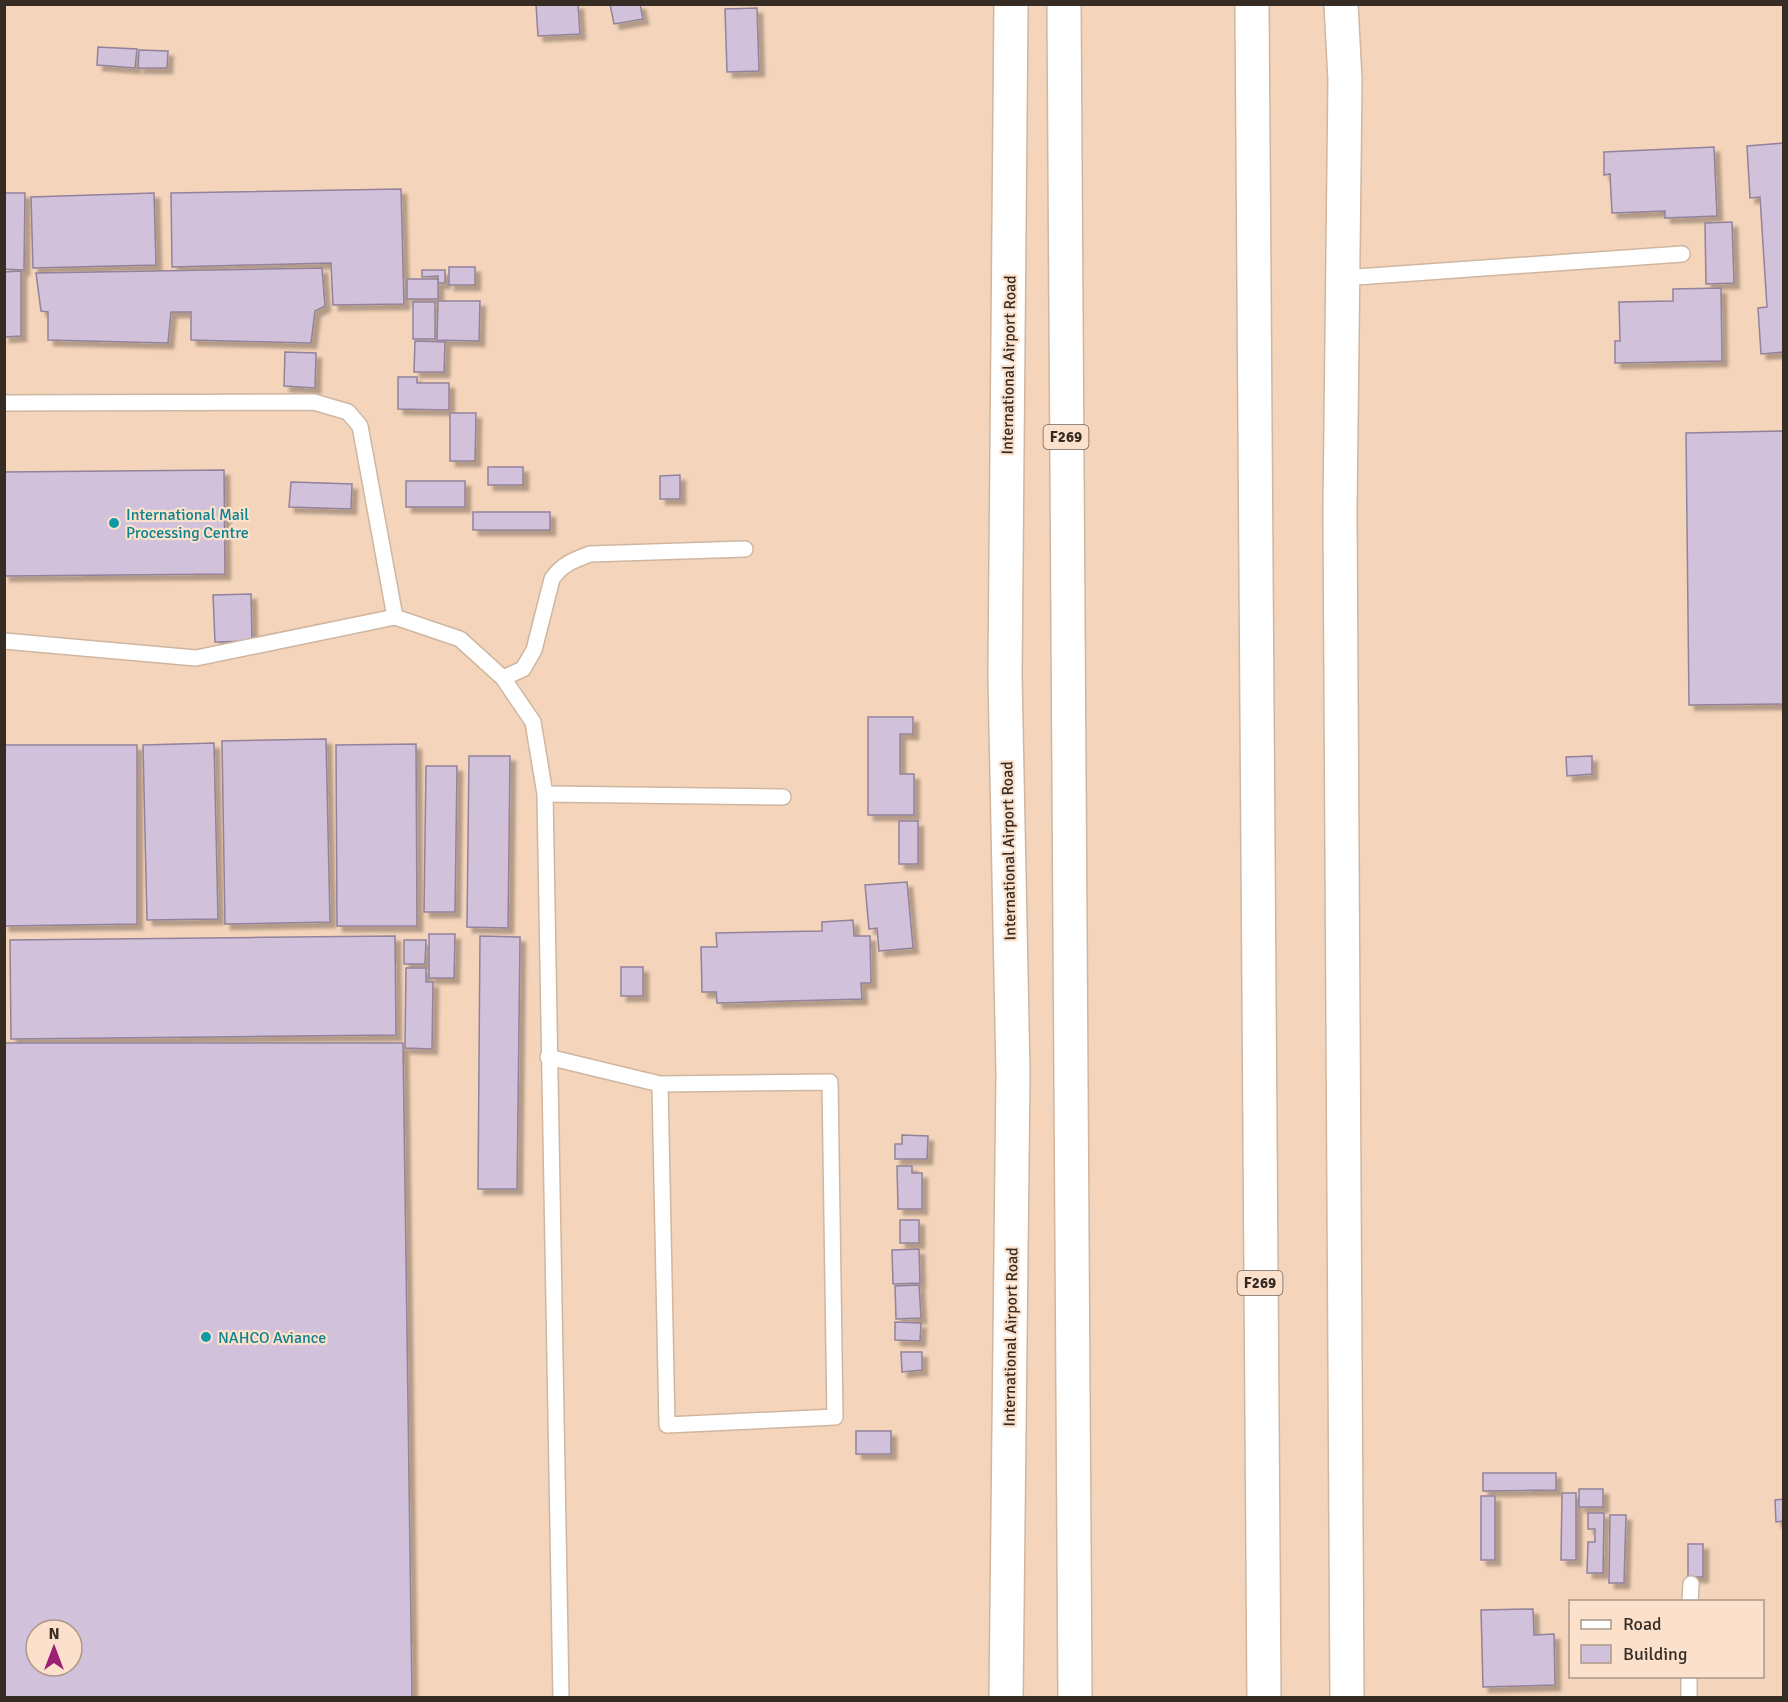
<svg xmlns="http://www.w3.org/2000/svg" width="1788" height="1702" font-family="Signika,sans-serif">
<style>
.built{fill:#f4d4ba;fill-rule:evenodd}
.building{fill:#d2c1db;stroke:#92829a;stroke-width:1.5;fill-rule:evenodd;filter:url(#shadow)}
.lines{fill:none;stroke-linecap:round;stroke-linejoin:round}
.service-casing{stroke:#cfb6a1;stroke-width:18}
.secondary-casing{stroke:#cfb6a1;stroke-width:36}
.motorway-casing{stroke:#cfb6a1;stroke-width:36}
.service{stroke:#fff;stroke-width:15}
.secondary{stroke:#fff;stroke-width:33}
.motorway{stroke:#fff;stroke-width:33}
.culture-dot{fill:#0f9aa8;stroke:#fbe0cb;stroke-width:2}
.labels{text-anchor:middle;stroke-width:4.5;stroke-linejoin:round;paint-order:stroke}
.shield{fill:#fbe0cb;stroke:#716256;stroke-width:1.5}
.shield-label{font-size:15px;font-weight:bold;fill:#362c24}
.street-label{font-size:16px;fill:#362c24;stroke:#fbe0cb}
.culture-label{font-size:16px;fill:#0d838f;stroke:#fbe0cb;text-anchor:start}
</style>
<defs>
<filter id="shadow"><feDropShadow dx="5.5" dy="5.5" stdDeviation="1.5" flood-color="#0004"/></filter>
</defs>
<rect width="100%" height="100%" fill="#fbe0cb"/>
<path class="built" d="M5,5H1783V1697L5,1698ZM1570,1602H1762V1676H1570ZM36,1630H72V1666H36Z"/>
<g class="building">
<path d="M536,4H578L580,34L538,36Z"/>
<path d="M610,4H640L643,19L614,24Z"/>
<path d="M757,8L759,71L727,72L725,9Z"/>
<path d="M98,47L137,49L135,68L97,65Z"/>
<path d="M139,50L168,51L167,68H138Z"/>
<path d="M1784,143V352L1761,354L1758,308L1767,307L1760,197L1750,198L1747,146Z"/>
<path d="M1714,147L1717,216L1665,218V211L1612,213L1610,174L1604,175V152Z"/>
<path d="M401,189L404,304L333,305L331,263L172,267L171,193Z"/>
<path d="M4,193H25L24,270L4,269Z"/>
<path d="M154,193L156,265L33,268L31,197Z"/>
<path d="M1732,222L1734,283L1706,284L1705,223Z"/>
<rect x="449" y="267" width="26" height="18"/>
<path d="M322,268L325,306L315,311L311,343L191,340V312H171L168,343L48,340V312L41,311L36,273Z"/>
<path d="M422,270H445V283H438V276L422,277Z"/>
<path d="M21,271V336L4,337V272Z"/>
<rect x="407" y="279" width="31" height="20"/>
<path d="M1721,288L1722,361L1615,363V341H1620L1619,302L1673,301V289Z"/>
<path d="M438,301H480L479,341L437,340Z"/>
<rect x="413" y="302" width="22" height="37"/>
<path d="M415,341L445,342L444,372H414Z"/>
<path d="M285,352L316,353L315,388L284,386Z"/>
<path d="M398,377H417V383H449V410L398,409Z"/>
<path d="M450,413H476L475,461H450Z"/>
<path d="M1784,431V704L1689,705L1686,433Z"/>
<rect x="488" y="467" width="35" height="18"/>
<path d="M224,470L225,574L4,576V472Z"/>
<path d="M680,475V499H660V476Z"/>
<rect x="406" y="481" width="59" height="26"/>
<path d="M291,482L352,484L351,509L289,507Z"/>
<rect x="473" y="512" width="77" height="18"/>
<path d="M251,594L252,641L215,642L213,595Z"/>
<path d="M868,717H913V734H900V774H914V815H868Z"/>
<path d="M326,739L330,922L225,924L222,741Z"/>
<path d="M214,743L218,919L147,920L143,745Z"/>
<path d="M416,744L417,926H337L336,745Z"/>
<path d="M4,745H137V924L4,926Z"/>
<path d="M469,756H510L508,928L467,927Z"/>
<path d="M1592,756V774L1567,776L1566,757Z"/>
<path d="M426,766H457L455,912H424Z"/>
<rect x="899" y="821" width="19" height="43"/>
<path d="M907,882L913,948L879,951L877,928L869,929L865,885Z"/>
<path d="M853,920L854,936H870L871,983H861L862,999L717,1003L716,992H702L701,947H717L716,933L822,931V922Z"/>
<path d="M429,934H455L454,978H429Z"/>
<path d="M395,936L396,1035L11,1039L10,940Z"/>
<path d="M480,936L520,937L517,1189H478Z"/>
<path d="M404,940H426L425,964H404Z"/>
<rect x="621" y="967" width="22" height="29"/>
<path d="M406,968H426V982H433L432,1049L405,1048Z"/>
<path d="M4,1043H403L412,1698H4ZM36,1630H72V1666H36Z"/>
<path d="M902,1135L928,1136L927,1159H895V1144H902Z"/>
<path d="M897,1166H912V1173H922V1209H898Z"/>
<rect x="900" y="1220" width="19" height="23"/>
<path d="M919,1249L920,1283L893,1284L892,1250Z"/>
<path d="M919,1285L921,1318L896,1319L895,1286Z"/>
<path d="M895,1322L921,1323L920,1341L895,1340Z"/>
<path d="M901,1352H922V1370L902,1372Z"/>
<rect x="856" y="1431" width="35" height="23"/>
<path d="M1483,1473H1556V1490L1483,1491Z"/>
<rect x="1579" y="1489" width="24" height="18"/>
<path d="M1562,1493H1576V1560H1561Z"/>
<rect x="1481" y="1496" width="14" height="64"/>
<path d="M1784,1499V1521L1776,1522L1775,1500Z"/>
<path d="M1588,1513H1604L1603,1573H1587L1588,1542H1595V1529H1588Z"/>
<path d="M1610,1515H1626L1624,1583H1609Z"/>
<rect x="1688" y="1544" width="15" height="33"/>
<path d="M1533,1609L1534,1635L1554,1634L1555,1685L1483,1687L1481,1610Z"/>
</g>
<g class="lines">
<defs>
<g id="service">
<path d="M1343,278L1682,254"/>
<path d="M4,403L314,402L348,412L360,426L395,617"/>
<path d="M4,641L196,658L395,617L460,639L503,678L533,722L545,794L561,1698"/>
<path d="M503,678L523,669L534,650L552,579C562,564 574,560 590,554L745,549"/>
<path d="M545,794L783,797"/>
<path d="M548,1057L660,1084L830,1082L835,1417L667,1425L660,1084"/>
<path d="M1690,1602L1691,1584"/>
<path d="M1689,1698V1676"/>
</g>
<g id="secondary">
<path d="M1341,4L1345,80L1340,512L1347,1698"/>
<path d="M1006,1698L1013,1074L1005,675L1011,4"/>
</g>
<g id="motorway">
<path d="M1064,4L1075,1698"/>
<path d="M1252,4L1264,1698"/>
</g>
</defs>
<use href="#service" class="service-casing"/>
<use href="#secondary" class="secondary-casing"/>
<use href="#motorway" class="motorway-casing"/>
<use href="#service" class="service"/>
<use href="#secondary" class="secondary"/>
<use href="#motorway" class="motorway"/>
</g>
<g class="culture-dot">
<circle cx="114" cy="523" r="6"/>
<circle cx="206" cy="1337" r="6"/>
</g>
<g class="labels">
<g class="shield">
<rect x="1043.5" y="425" width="45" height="24" rx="4.5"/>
<rect x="1237.5" y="1271" width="45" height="24" rx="4.5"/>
</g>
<g class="shield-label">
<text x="1066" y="442">F269</text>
<text x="1260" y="1288">F269</text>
</g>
<g class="street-label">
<text transform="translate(1008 365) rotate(-89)" y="6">International Airport Road</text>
<text transform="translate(1008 851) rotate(-91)" y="6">International Airport Road</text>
<text transform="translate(1010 1337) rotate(-89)" y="6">International Airport Road</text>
</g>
<g class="culture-label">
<text x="126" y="520">International Mail<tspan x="126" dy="18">Processing Centre</tspan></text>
<text x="218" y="1343">NAHCO Aviance</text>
</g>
</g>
<rect width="1788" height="1702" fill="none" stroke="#362c24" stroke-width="12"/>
<rect x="1569" y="1600" width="195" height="78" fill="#fbe0cb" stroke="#ac9888" stroke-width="1.5"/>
<rect x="1581" y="1620" width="30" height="9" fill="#ffffff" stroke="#ac9888" stroke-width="1.5"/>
<text x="1623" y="1630" font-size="18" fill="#362c24">Road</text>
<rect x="1581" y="1645" width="30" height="18" fill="#d2c1db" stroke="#ac9888" stroke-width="1.5"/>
<text x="1623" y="1660" font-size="18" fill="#362c24">Building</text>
<g transform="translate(54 1648)"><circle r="28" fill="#fbe0cb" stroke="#ac9888" stroke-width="1.5"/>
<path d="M0-4.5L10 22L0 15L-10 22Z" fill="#9c2076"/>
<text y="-9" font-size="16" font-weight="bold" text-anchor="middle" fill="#362c24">N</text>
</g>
</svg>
